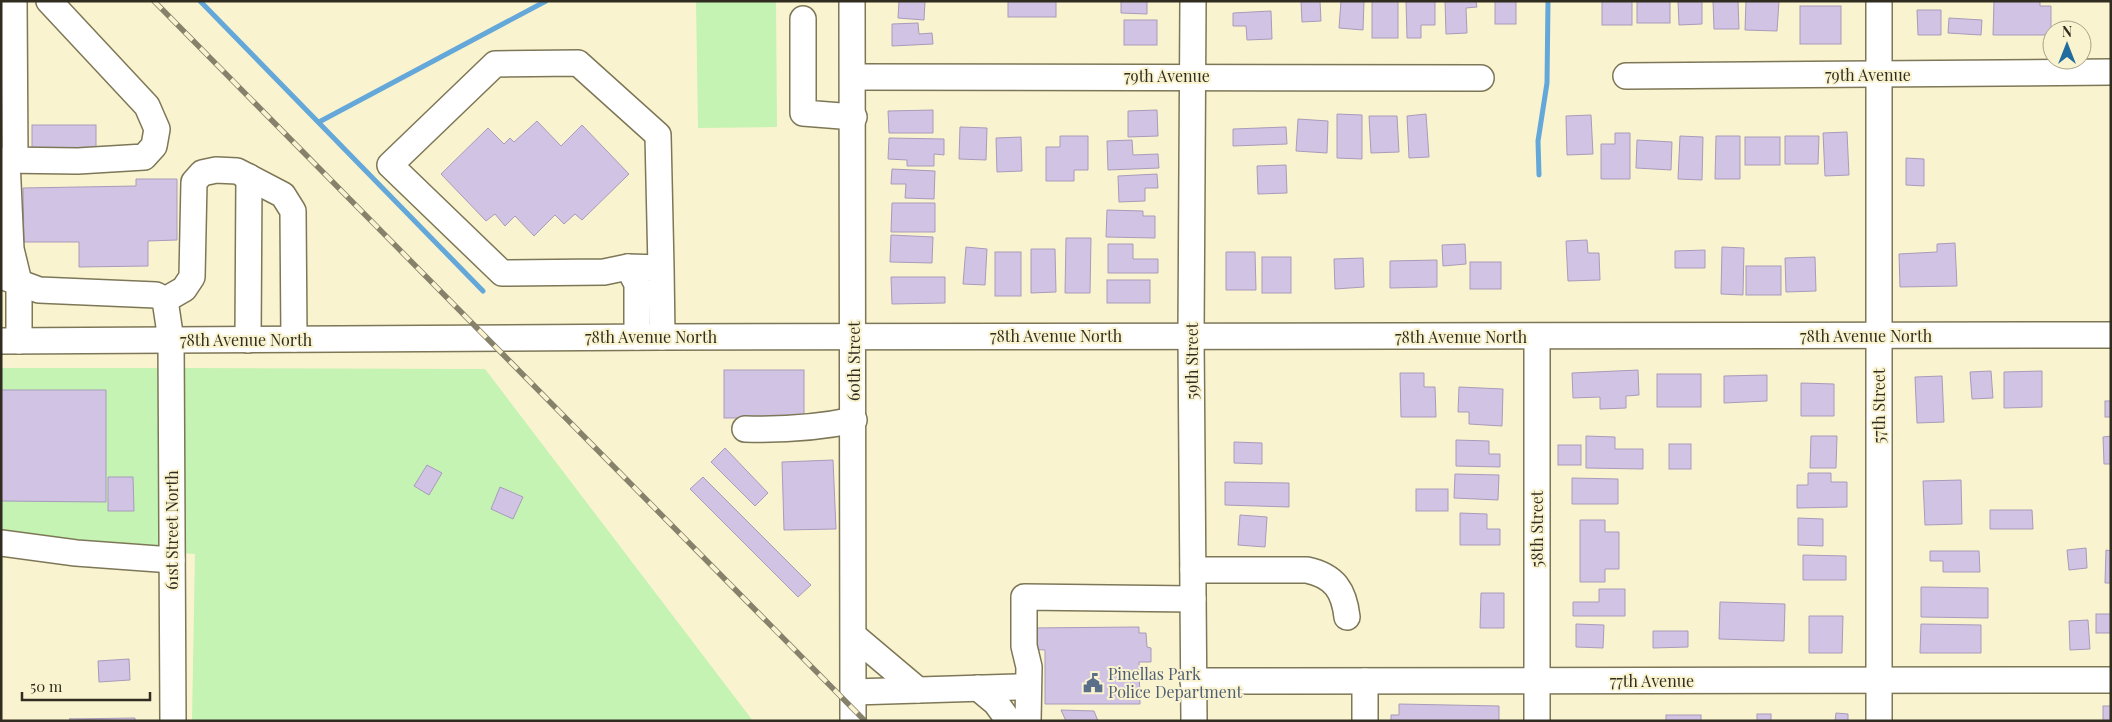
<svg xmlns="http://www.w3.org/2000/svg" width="2112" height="722" font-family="'Playfair Display',serif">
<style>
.green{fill:#c4f3b3}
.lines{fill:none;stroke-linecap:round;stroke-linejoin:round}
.stream{stroke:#64a7d9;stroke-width:5}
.building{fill:#d1c3e3;stroke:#a99bba}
.minor-casing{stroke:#7d7757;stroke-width:28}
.minor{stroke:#fff;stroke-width:25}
.rail-casing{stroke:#86816b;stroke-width:5.5}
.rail{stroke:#faf3d0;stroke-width:4;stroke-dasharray:11;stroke-linecap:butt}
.labels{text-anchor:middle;stroke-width:4;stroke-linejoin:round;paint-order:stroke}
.street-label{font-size:16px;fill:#302d20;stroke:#faf3d0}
.service-label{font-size:16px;fill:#4e5e75;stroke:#faf3d0;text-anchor:start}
</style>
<rect width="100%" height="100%" fill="#faf3d0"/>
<g class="green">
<path d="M696,1H776L777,127L698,128Z"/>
<path d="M1,368H163L164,552L3,540L1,721Z"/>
<path d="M180,368L485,369L753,721H192L195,554L181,553Z"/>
</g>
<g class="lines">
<g class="stream">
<path d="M200,1L483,291"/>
<path d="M319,122L546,1"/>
<path d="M1539,175L1538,141L1547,83L1548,1"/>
</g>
</g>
<g class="building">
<path d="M899,1H925L924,20L898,18Z"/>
<rect x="1008" y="1" width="48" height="16"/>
<path d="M1121,1H1147V14L1121,13Z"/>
<path d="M1301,1H1320L1321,21L1302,22Z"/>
<path d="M1341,1H1364L1363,30L1339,28Z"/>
<rect x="1372" y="1" width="26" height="37"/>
<path d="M1406,1H1435V25H1421V38H1407Z"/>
<path d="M1445,1H1476L1477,7L1466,8L1467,33L1446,34Z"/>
<rect x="1495" y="1" width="21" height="23"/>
<rect x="1602" y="1" width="30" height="24"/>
<rect x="1637" y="1" width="33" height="22"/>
<path d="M1678,1H1702V24L1679,25Z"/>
<path d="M1713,1H1738L1739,29H1714Z"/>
<path d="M1746,1H1779L1777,31L1745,30Z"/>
<path d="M1994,1H2040V6H2051V35H1993Z"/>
<rect x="1800" y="6" width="41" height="38"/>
<path d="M1917,10H1941V35H1918Z"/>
<path d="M1271,11L1272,39L1247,40L1246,26H1233V13Z"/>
<path d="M1949,18L1982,20L1981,35L1948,33Z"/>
<rect x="1124" y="20" width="33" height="25"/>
<path d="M918,23L919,34L932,33L933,44L892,46V24Z"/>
<path d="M933,110V133H889L888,111Z"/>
<path d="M1157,110L1158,136L1128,137V111Z"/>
<path d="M1337,114L1362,115V159L1337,158Z"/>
<path d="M1426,114L1429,157L1409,158L1407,116Z"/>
<path d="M1591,115L1593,154L1567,155L1566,116Z"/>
<path d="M1369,116H1397L1399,152L1371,153Z"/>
<path d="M1298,119L1328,121L1327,153L1296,151Z"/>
<path d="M537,121L561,146L582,125L629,174L582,220L575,214L564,224L555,215L534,236L515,216L505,226L495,214L486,221L441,174L488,128L504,144L510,138L514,142Z"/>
<rect x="32" y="125" width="64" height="24"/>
<path d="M960,127L987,128L986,160L959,159Z"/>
<path d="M1286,127L1287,144L1233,146V129Z"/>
<path d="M1847,132L1849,175L1825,176L1823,133Z"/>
<path d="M1615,133H1630V179H1601V144H1615Z"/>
<path d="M1060,136H1088V170H1074V181H1046V147H1060Z"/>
<path d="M1680,136L1703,137L1702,180L1678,179Z"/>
<path d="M1716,136H1740V179H1715Z"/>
<path d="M1785,136H1819L1818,164H1785Z"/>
<path d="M1021,137L1022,171L997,172L996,138Z"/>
<rect x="1745" y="137" width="35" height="28"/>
<path d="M889,138L944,139V155L934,154V166H907V160L888,159Z"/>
<path d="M1132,140L1133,155L1158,154L1159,168L1108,170L1107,141Z"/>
<path d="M1637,140L1672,142L1671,170L1636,168Z"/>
<path d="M1906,158L1924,159V186L1906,185Z"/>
<path d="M1286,165L1287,193L1258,194L1257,166Z"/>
<path d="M892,169L935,171L934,199L905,198L906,184H891Z"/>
<path d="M1157,174L1158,188H1145V201L1119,202L1118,176Z"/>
<path d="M136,179H177V240L148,241V266L79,267V242H24L23,188L136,186Z"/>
<path d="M892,203H935V232H891Z"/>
<path d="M1107,210L1143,211V216H1155V238L1106,237Z"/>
<path d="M891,235L933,237L932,263L890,262Z"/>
<path d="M1066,238H1091L1090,293H1065Z"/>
<path d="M1587,240L1588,253H1599L1600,280L1568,281L1566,241Z"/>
<path d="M1955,243L1957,286L1900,287L1899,254L1937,252V244Z"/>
<path d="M1108,244H1133V259H1158V273H1108Z"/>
<path d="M1465,244L1466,264L1443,266L1442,245Z"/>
<path d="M966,247L987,249L985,285L963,284Z"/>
<path d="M1722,247L1744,248L1743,295L1721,294Z"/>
<path d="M1031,249H1055L1056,292L1031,293Z"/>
<path d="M1705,250V268H1675V251Z"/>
<rect x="995" y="252" width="26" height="44"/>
<path d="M1226,252H1255L1256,290H1226Z"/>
<rect x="1262" y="257" width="29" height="36"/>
<path d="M1815,257L1816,291L1786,292L1785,258Z"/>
<path d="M1363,258L1364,287L1335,289L1334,259Z"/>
<path d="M1437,260V287L1390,288V261Z"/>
<rect x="1470" y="262" width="31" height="27"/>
<rect x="1746" y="266" width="35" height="29"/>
<path d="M891,277H945V303L892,304Z"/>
<rect x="1107" y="280" width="43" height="23"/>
<rect x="724" y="370" width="80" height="48"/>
<path d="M1638,370L1639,395L1626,396V408L1600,409V397L1573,398L1572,373Z"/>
<path d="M1991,371L1993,398L1972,399L1970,372Z"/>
<path d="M2042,371V407L2004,408V372Z"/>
<path d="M1400,373H1424V387H1435L1436,417H1401Z"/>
<rect x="1657" y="374" width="44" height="33"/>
<path d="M1767,375V401L1724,403V376Z"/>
<path d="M1942,376L1944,422L1917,423L1915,377Z"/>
<path d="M1801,383L1834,384V416H1801Z"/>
<path d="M1459,387L1503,389L1502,426L1469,424V412H1458Z"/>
<path d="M1,390H106V502L1,501Z"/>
<rect x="2105" y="401" width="6" height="16"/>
<path d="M1586,436L1615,437V449H1643V469L1586,468Z"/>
<path d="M1811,436H1837L1836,468H1810Z"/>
<path d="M2111,436V464H2104L2103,437Z"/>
<path d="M1456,440L1489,441V454H1500V467L1456,466Z"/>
<path d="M1234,442L1262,443V464L1234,463Z"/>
<rect x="1669" y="444" width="22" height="25"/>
<rect x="1558" y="445" width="23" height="20"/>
<path d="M725,448L768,493L755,506L711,462Z"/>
<path d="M833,460L836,529L784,530L782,462Z"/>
<path d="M427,465L442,473L429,495L414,486Z"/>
<path d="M1808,473H1831V482H1847V507L1797,508V485H1808Z"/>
<path d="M1455,474L1499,475L1498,500L1454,498Z"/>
<path d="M108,477H133L134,511H108Z"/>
<path d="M703,477L811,585L798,597L690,489Z"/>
<path d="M1572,478L1618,479V504H1572Z"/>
<path d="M1961,480L1962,524L1925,525L1923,481Z"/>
<path d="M1225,482L1289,483V507L1225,505Z"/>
<path d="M500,487L523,497L513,519L491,509Z"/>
<rect x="1416" y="489" width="32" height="22"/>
<path d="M1990,510H2032L2033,529H1990Z"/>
<path d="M1460,513L1487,514V529H1500V545H1460Z"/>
<path d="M1240,515L1267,517L1265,547L1238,545Z"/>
<path d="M1798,518L1823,519V546L1798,545Z"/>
<path d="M1580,520H1605V532H1619V569H1605V582H1580Z"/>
<path d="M2086,548L2087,568L2069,570L2067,550Z"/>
<path d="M2106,550L2111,551V583H2105Z"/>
<path d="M1930,551H1979L1980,572H1943V561H1930Z"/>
<path d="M1803,555L1846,556V580H1803Z"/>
<path d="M1921,587L1988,588V618L1921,617Z"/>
<path d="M1599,589H1625V616H1573V602H1599Z"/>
<path d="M1481,593H1504V628H1480Z"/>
<path d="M1720,602L1785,604L1784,641L1719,639Z"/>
<rect x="2096" y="614" width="15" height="19"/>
<path d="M1809,616H1843L1842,653H1809Z"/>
<path d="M2088,620L2090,649L2070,650L2069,621Z"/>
<path d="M1576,624L1604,625L1603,648L1576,647Z"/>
<path d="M1921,624L1981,625V653H1920Z"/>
<path d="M1139,627V633H1146L1147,647L1151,648V662H1139L1140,704H1045V650L1029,649V628Z"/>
<path d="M1653,631H1688V647L1653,648Z"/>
<path d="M129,659L130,680L99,682L98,661Z"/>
<path d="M1399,704L1499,706V721H1391V715H1399Z"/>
<rect x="2103" y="706" width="8" height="15"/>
<path d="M1061,710L1094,711L1098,721H1066Z"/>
<path d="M1836,713L1848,714V721H1835Z"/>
<rect x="1757" y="714" width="14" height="7"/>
<rect x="1666" y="715" width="35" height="6"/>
<path d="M135,718V721L69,719Z"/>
</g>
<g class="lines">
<defs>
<g id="minor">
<path d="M14,1L15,160"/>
<path d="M852,1L853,721"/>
<path d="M1193,1L1191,336L1194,721"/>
<path d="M1879,1V721"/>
<path d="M803,19V113L854,117"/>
<path d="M1626,76L2111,72"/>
<path d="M854,77L1481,78"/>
<path d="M1,160L78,161L144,157L154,146L157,129L147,106L49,1"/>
<path d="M7,160L11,249L19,282V341"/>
<path d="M628,267L637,284V337"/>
<path d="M661,268L658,135L578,63L495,64L390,165L502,273L604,272L628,267L661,268L662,337"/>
<path d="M1,276L39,290L156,295L165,300L171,340L173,721"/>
<path d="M165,300L184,289L192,277L194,182L202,173L216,170L237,171L283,195L293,211L294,339"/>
<path d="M1537,337V721"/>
<path d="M248,340L249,177"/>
<path d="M1,341L662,337L2111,335"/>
<path d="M745,429C783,430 817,428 854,420"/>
<path d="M1,543L76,553L172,560"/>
<path d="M1193,570H1307C1335,576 1344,591 1347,617"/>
<path d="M854,636L918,690"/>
<path d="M1193,681L2111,680"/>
<path d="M1365,681V721"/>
<path d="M978,688L996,703L1009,721"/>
<path d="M854,692L1017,687"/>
<path d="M1028,721L1029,667L1024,646V597L1193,599"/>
</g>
</defs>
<use href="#minor" class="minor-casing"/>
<use href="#minor" class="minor"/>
<defs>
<path id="rail" d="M154,1L865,721"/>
</defs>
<use href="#rail" class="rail-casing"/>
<use href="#rail" class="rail"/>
</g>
<defs>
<symbol id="civic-bare" viewBox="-9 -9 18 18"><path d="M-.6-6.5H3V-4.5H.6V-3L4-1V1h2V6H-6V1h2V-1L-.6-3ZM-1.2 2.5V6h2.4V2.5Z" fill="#5c6f8a" stroke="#faf3d0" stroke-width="2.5" paint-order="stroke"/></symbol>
</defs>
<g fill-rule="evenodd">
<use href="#civic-bare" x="1079" y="669" width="28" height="28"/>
</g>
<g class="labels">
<g class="street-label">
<text x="1868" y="81">79th Avenue</text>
<text x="1167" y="82">79th Avenue</text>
<text x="1056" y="342">78th Avenue North</text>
<text x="1866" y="342">78th Avenue North</text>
<text x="651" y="343">78th Avenue North</text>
<text x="1461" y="343">78th Avenue North</text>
<text x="246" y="346">78th Avenue North</text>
<text transform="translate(854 361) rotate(-90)" y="6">60th Street</text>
<text transform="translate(1192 361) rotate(-90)" y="6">59th Street</text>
<text transform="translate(1879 406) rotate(-90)" y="6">57th Street</text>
<text transform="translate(1537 529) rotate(-90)" y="6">58th Street</text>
<text transform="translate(172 530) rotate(-90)" y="6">61st Street North</text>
<text x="1652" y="687">77th Avenue</text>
</g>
<g class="service-label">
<text x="1108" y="680">Pinellas Park<tspan x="1108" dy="18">Police Department</tspan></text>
</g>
</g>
<rect width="2112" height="722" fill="none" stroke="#302d20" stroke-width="5"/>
<g transform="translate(2067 45)"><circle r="24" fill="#faf3d0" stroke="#a9a48a"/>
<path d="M0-4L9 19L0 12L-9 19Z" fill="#216c9f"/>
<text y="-8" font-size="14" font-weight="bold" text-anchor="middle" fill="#302d20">N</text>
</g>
<path d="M22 692v8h128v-8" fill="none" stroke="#302d20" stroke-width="2.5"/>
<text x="30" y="692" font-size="15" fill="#302d20" stroke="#faf3d0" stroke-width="4" paint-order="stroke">50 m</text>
</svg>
